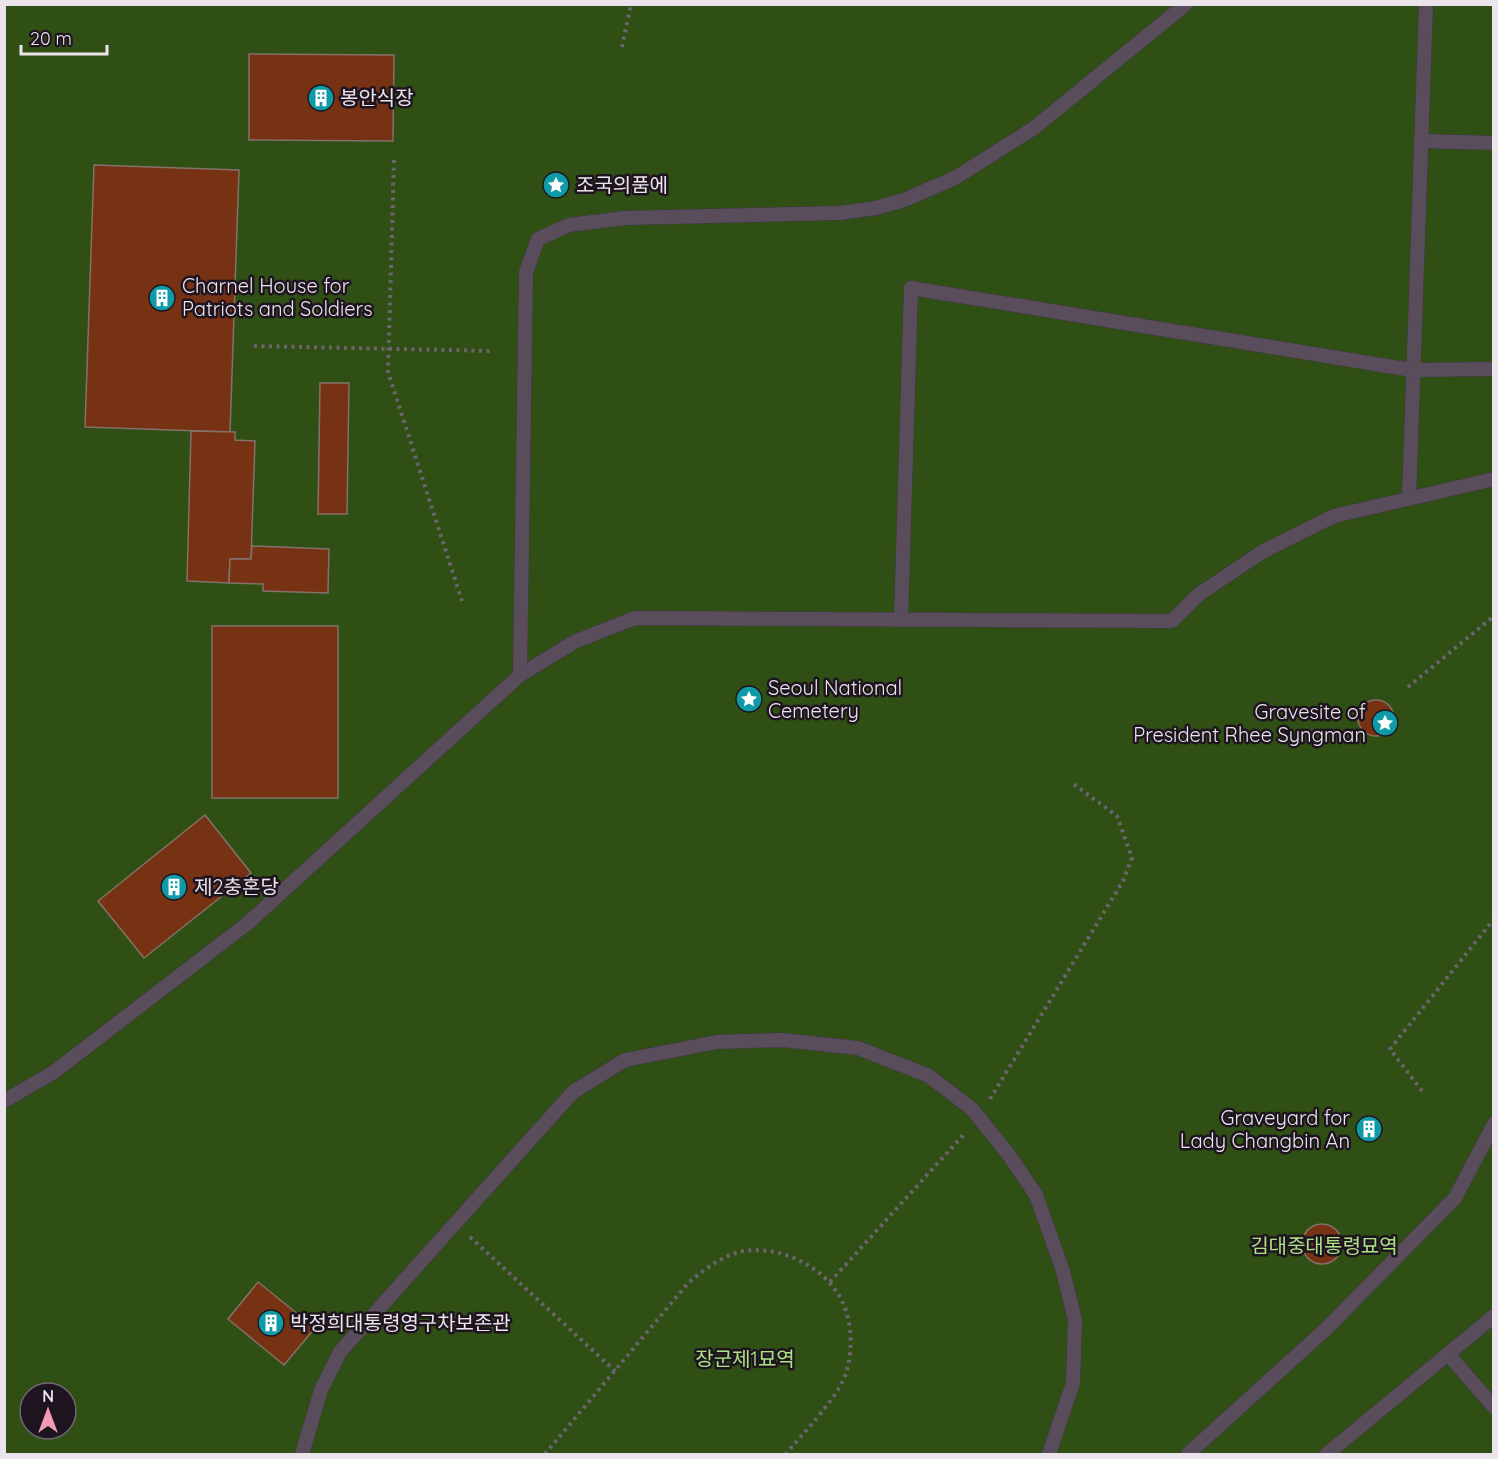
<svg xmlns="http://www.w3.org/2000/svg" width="1498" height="1459" font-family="Quicksand,'Noto Sans KR',sans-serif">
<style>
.green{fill:#304f15;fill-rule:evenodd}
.building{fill:#773214;stroke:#847169;stroke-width:1.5}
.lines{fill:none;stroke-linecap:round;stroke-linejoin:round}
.lane-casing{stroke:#403842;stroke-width:15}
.path{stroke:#6d646f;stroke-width:4;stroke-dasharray:3 4.5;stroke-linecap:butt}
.lane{stroke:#594d5b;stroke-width:14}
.labels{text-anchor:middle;stroke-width:5;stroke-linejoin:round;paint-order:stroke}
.poi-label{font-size:20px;fill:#ece4ed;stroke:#1e141f;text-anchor:start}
.park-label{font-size:20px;fill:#ace284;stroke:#1e141f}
</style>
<rect width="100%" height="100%" fill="#271d29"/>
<path class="green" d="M5,5H1493V1454H5ZM30,1393H66V1429H30Z"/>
<g class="building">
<path d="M249,54L394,55L393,141L249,140Z"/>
<path d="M94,165L239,170L230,432L85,427Z"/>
<path d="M320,383H349L347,514H318Z"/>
<path d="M191,431L235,432V440L255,441L251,559H230L229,583L187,581Z"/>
<path d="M252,546L329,549L328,593L263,591V584L229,583L230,559H251Z"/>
<rect x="212" y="626" width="126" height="172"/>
<circle cx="1376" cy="718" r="18"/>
<path d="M205,815L251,873L144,958L98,901Z"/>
<circle cx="1369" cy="1130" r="10"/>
<circle cx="1322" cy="1244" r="20"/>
<path d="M258,1282L315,1328L284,1365L228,1319Z"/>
</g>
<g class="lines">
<defs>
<g id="lane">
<path d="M1421,141L1494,143"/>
<path d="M1409,499L1426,4"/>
<path d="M901,620L911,288L1412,370L1494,369"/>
<path d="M520,675L576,641L635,618L1172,621L1198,595L1262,552L1334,516L1494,479"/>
<path d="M4,1101L54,1072L248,923L520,675L526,272L538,239L569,225L625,218L840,213L876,208L904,200L955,178L1034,128L1186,4"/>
<path d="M1448,1354L1494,1407"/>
<path d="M302,1454L321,1390L340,1352L573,1092L625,1060L717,1042L782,1040L858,1048L929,1076L972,1109L1009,1155L1036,1195L1063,1271L1075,1320L1073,1383L1049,1454"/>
<path d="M1188,1454L1326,1329L1455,1198L1494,1124"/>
<path d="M1327,1454L1494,1316"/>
</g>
</defs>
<use href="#lane" class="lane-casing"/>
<g class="path">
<path d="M622,47L631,4"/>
<path d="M394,160L388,372L462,601"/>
<path d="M254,346L494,351"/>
<path d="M1408,687L1494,616"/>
<path d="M1422,1091L1390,1049L1494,919"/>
<path d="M990,1099L1123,881L1132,858L1117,816L1072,783"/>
<path d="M470,1237L615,1371"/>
<path d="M830,1282L966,1132"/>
<path d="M545,1454L689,1282C706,1269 722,1255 744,1251C784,1245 834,1271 846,1311C852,1330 852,1350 847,1370C840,1396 803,1433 786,1454"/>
</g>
<use href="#lane" class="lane"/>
</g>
<defs>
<symbol id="building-disc" viewBox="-11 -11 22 22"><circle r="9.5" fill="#0f9aa8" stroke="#1e141f"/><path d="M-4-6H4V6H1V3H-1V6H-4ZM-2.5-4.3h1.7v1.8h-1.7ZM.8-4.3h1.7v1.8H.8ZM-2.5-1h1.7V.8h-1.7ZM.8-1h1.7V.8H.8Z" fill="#fff"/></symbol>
<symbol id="sight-disc" viewBox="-11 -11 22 22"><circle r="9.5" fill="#0f9aa8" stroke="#1e141f"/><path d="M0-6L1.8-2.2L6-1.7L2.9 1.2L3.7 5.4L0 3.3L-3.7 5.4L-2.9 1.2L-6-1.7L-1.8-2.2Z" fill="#fff"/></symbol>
</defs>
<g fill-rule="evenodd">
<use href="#building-disc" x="306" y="83" width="30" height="30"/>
<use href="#sight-disc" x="541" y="170" width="30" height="30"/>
<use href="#building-disc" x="147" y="283" width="30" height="30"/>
<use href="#sight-disc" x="734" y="684" width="30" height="30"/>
<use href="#sight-disc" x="1370" y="708" width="30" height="30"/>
<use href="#building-disc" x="159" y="872" width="30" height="30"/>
<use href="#building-disc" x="1354" y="1114" width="30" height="30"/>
<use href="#building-disc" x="256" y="1308" width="30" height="30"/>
</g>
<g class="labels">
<g class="poi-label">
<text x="340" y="105">봉안식장</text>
<text x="576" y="192">조국의품에</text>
<text x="182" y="293">Charnel House for<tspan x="182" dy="23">Patriots and Soldiers</tspan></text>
<text x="768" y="695">Seoul National<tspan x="768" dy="23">Cemetery</tspan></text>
<text x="1366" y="719" text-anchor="end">Gravesite of<tspan x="1366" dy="23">President Rhee Syngman</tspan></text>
<text x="194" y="894">제2충혼당</text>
<text x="1350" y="1125" text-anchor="end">Graveyard for<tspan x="1350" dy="23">Lady Changbin An</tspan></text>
<text x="290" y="1330">박정희대통령영구차보존관</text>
</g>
<g class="park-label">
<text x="1324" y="1253">김대중대통령묘역</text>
<text x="745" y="1366">장군제1묘역</text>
</g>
</g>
<rect width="1498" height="1459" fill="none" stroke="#ece4ed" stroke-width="12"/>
<g transform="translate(48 1411)"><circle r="28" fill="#1e141f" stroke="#706771" stroke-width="1.5"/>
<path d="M0-4.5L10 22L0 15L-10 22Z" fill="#f19ab4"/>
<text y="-9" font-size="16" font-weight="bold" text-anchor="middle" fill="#ece4ed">N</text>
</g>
<path d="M21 45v9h86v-9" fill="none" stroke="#ece4ed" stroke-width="3"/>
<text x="30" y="45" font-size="18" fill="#ece4ed" stroke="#1e141f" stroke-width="4.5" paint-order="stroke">20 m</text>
</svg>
